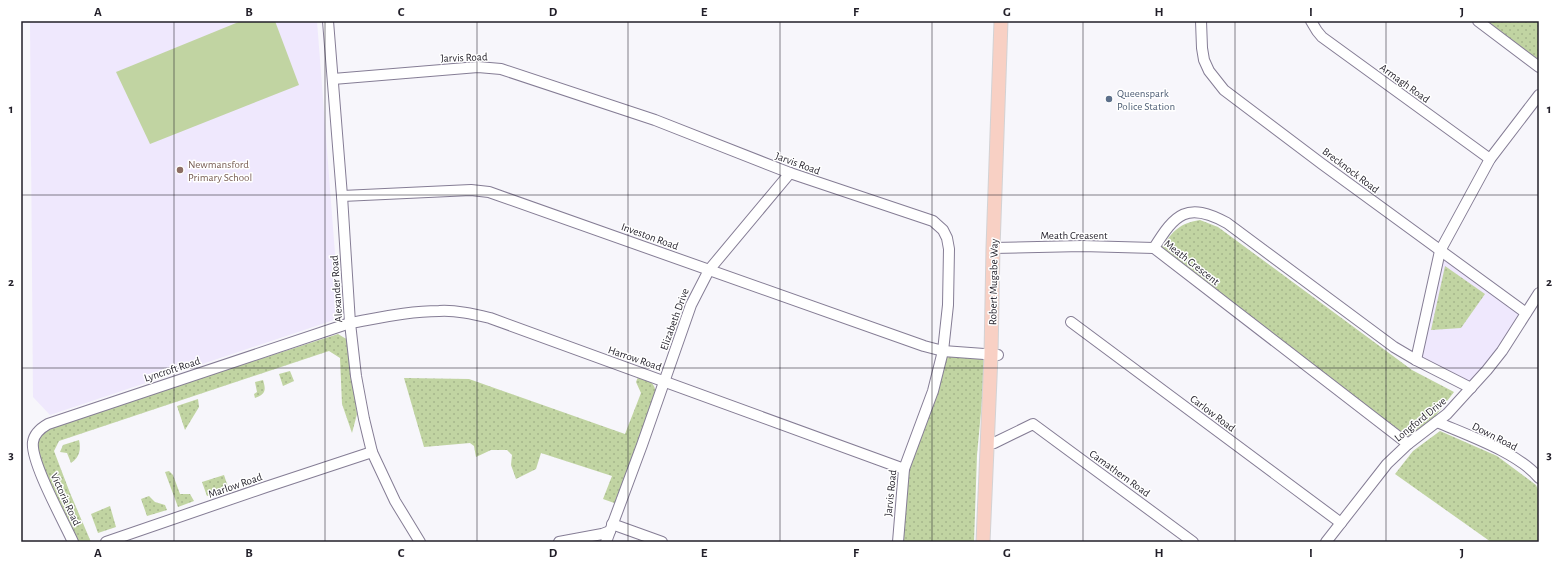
<svg xmlns="http://www.w3.org/2000/svg" width="1560" height="563" font-family="'Alegreya Sans',sans-serif">
<style>
.built{fill:#efe8fd}
.grass{fill:url(#grass-dots)}
.pitch{fill:#c1d4a2}
.lines{fill:none;stroke-linecap:round;stroke-linejoin:round}
.minor-casing{stroke:#857d95;stroke-width:12}
.major-casing{stroke:#d3d2d4;stroke-width:15}
.minor{stroke:#fff;stroke-width:10}
.major{stroke:#f8d0c4;stroke-width:13}
.grid{fill:none;stroke:#221f29;stroke-width:1;stroke-opacity:0.55}
.service-dot{fill:#5c6f8a;stroke:#fff;stroke-width:1.5}
.education-dot{fill:#8d6e63;stroke:#fff;stroke-width:1.5}
.labels{text-anchor:middle;stroke-width:3;stroke-linejoin:round;paint-order:stroke}
.street-label{font-size:11px;fill:#221f29;stroke:#fff}
.service-label{font-size:11px;fill:#4e5e75;stroke:#fff;text-anchor:start}
.education-label{font-size:11px;fill:#785e54;stroke:#fff;text-anchor:start}
.neatline{fill:none;stroke:#221f29;stroke-width:1.5}
.grid-label{font-size:13px;text-anchor:middle;font-weight:bold;fill:#221f29}
</style>
<defs>
<pattern id="grass-dots" width="8" height="8" patternUnits="userSpaceOnUse"><rect width="8" height="8" fill="#c1d4a2"/><path d="M2 2h.1M6 6h.1" fill="none" stroke="#a6b68c" stroke-width="1.8" stroke-linecap="round"/></pattern>
</defs>
<rect width="100%" height="100%" fill="#f7f6fb"/>
<g class="built">
<path d="M30,21H317L340,318L50,415L33,397Z"/>
<path d="M1442,258L1524,313L1471,387L1418,360Z"/>
</g>
<g class="grass">
<path d="M1486,21H1539V60Z"/>
<path d="M1200,220L1218,227L1412,370L1454,392L1433,419L1407,437L1161,247C1175,230 1178,224 1200,220Z"/>
<path d="M1445,266L1485,294L1461,328L1431,330Z"/>
<path d="M338,334L348,340L349,347L357,414L352,433L342,404L340,358L329,351L59,441L54,451L70,493L91,542H77C68,523 32,458 38,440C42,427 68,421 79,417Z"/>
<path d="M946,355L986,358L977,455L974,542H902L907,469Z"/>
<path d="M290,371L294,381L283,386L279,374Z"/>
<path d="M638,377C650,382 655,381 656,395L617,504L603,499L612,476L541,453L536,469L516,479L511,465L512,455L507,450H491L476,457L474,446L470,443L424,447L404,378L469,379L625,434L641,393L636,382Z"/>
<path d="M263,380C266,390 266,394 255,398L254,394L257,392L255,382Z"/>
<path d="M198,399L199,407L185,430L177,406Z"/>
<path d="M1440,431L1497,456L1536,485L1539,492V542H1491L1395,474L1413,451Z"/>
<path d="M79,440C81,449 80,457 71,463L67,453L60,452L63,445Z"/>
<path d="M169,471L173,475L180,494H190L194,501L178,507L165,472Z"/>
<path d="M224,475L229,490L207,496L202,482Z"/>
<path d="M149,496L155,502L165,505L167,510L147,516L141,499Z"/>
<path d="M110,506L116,527L98,533L91,514Z"/>
</g>
<path class="pitch" d="M241,21H275L299,85L150,144L116,72Z"/>
<g class="lines">
<defs>
<g id="minor">
<path d="M328,21L342,196L350,323L356,376L364,419L372,452L395,501L420,542"/>
<path d="M1201,21L1202,48L1204,60L1209,71L1224,90L1322,164L1526,313"/>
<path d="M1311,21L1317,31L1322,37L1490,159"/>
<path d="M1478,21L1539,67"/>
<path d="M333,79L478,67L501,69L655,120L790,173L933,221L943,230L947,238L949,249L948,305L943,351L933,391L904,469L898,542"/>
<path d="M342,196L471,190L489,192L924,346L943,351L998,355"/>
<path d="M993,248L1082,246L1154,248"/>
<path d="M1071,322L1341,523"/>
<path d="M1416,360L1440,251L1490,159L1539,95"/>
<path d="M1437,422C1467,435 1519,453 1539,478"/>
<path d="M994,443L1033,424L1193,542"/>
<path d="M1408,444L1154,248C1175,214 1187,201 1227,223L1394,347L1416,360L1471,388"/>
<path d="M612,524L662,542"/>
<path d="M73,542C64,522 30,461 33,442C34,434 41,428 48,424L350,323C379,318 409,311 439,311C456,310 473,314 490,318L904,469"/>
<path d="M106,542L266,487L372,452"/>
<path d="M559,542L602,534L610,531"/>
<path d="M606,542L642,445L691,305L709,270L790,173"/>
<path d="M1326,542L1387,464L1408,444L1447,414L1487,370L1502,351L1539,293"/>
</g>
<path id="major" d="M983,542L991,355L993,248L1001,21"/>
</defs>
<use href="#minor" class="minor-casing"/>
<use href="#major" class="major-casing"/>
<use href="#minor" class="minor"/>
<use href="#major" class="major"/>
</g>
<path class="grid" d="M174,21V542M325,21V542M477,21V542M628,21V542M780,21V542M932,21V542M1083,21V542M1235,21V542M1386,21V542M21,195H1539M21,368H1539"/>
<circle class="service-dot" cx="1109" cy="99" r="4"/>
<circle class="education-dot" cx="180" cy="170" r="4"/>
<g class="labels">
<g class="street-label">
<text transform="translate(464 57) rotate(-2)" y="4">Jarvis Road</text>
<text transform="translate(1405 83) rotate(36)" y="4">Armagh Road</text>
<text transform="translate(798 163) rotate(20)" y="4">Jarvis Road</text>
<text transform="translate(1351 170) rotate(37)" y="4">Brecknock Road</text>
<text x="1074" y="239">Meath Creasent</text>
<text transform="translate(650 236) rotate(20)" y="4">Investon Road</text>
<text transform="translate(1192 262) rotate(38)" y="4">Meath Crescent</text>
<text transform="translate(993 282) rotate(-89)" y="4">Robert Mugabe Way</text>
<text transform="translate(336 289) rotate(-94)" y="4">Alexander Road</text>
<text transform="translate(674 319) rotate(-70)" y="4">Elizabeth Drive</text>
<text transform="translate(635 358) rotate(19)" y="4">Harrow Road</text>
<text transform="translate(172 369) rotate(-18)" y="4">Lyncroft Road</text>
<text transform="translate(1213 413) rotate(37)" y="4">Carlow Road</text>
<text transform="translate(1420 419) rotate(-39)" y="4">Longford Drive</text>
<text transform="translate(1495 436) rotate(27)" y="4">Down Road</text>
<text transform="translate(1120 473) rotate(36)" y="4">Camathern Road</text>
<text transform="translate(235 485) rotate(-19)" y="4">Marlow Road</text>
<text transform="translate(890 493) rotate(-84)" y="4">Jarvis Road</text>
<text transform="translate(66 499) rotate(65)" y="4">Victoria Road</text>
</g>
<g class="service-label">
<text x="1117" y="97">Queenspark<tspan x="1117" dy="13">Police Station</tspan></text>
</g>
<g class="education-label">
<text x="188" y="168">Newmansford<tspan x="188" dy="13">Primary School</tspan></text>
</g>
</g>
<rect width="1560" height="563" fill="none" stroke="#ffffff" stroke-width="44"/>
<rect x="22" y="22" width="1516" height="519" class="neatline"/>
<g class="grid-label">
<text x="98" y="16">A</text>
<text x="249" y="16">B</text>
<text x="401" y="16">C</text>
<text x="553" y="16">D</text>
<text x="704" y="16">E</text>
<text x="856" y="16">F</text>
<text x="1007" y="16">G</text>
<text x="1159" y="16">H</text>
<text x="1311" y="16">I</text>
<text x="1462" y="16">J</text>
<text x="11" y="113">1</text>
<text x="1549" y="113">1</text>
<text x="11" y="286">2</text>
<text x="1549" y="286">2</text>
<text x="11" y="459">3</text>
<text x="1549" y="459">3</text>
<text x="98" y="557">A</text>
<text x="249" y="557">B</text>
<text x="401" y="557">C</text>
<text x="553" y="557">D</text>
<text x="704" y="557">E</text>
<text x="856" y="557">F</text>
<text x="1007" y="557">G</text>
<text x="1159" y="557">H</text>
<text x="1311" y="557">I</text>
<text x="1462" y="557">J</text>
</g>
</svg>
